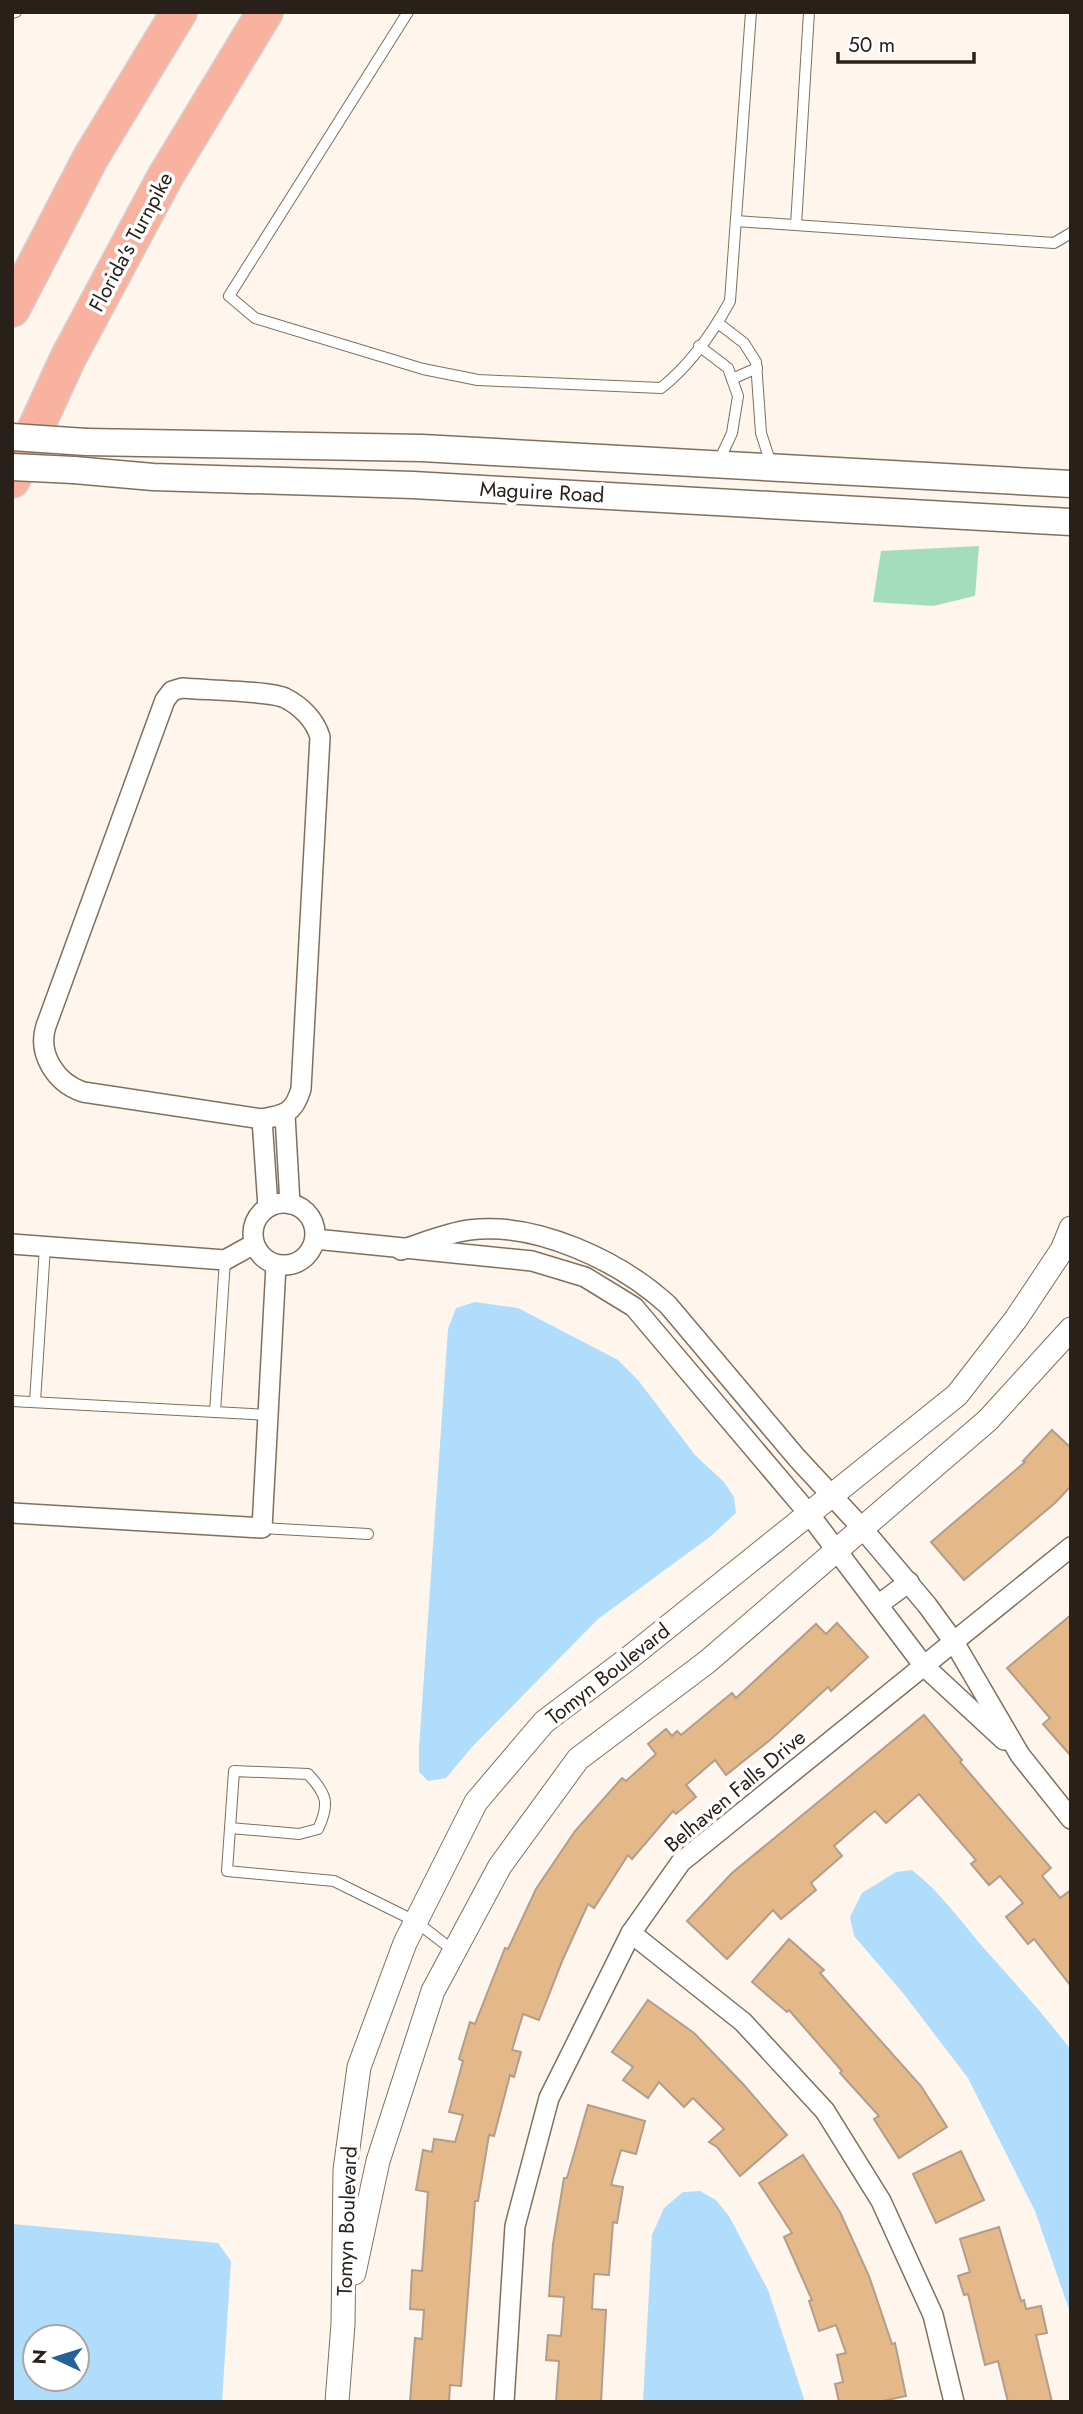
<svg xmlns="http://www.w3.org/2000/svg" width="1083" height="2414" font-family="Jost,sans-serif">
<style>
.green{fill:#a4ddba}
.water{fill:#b0ddfc;fill-rule:evenodd}
.building{fill:#e5b88a;stroke:#b19d8a;stroke-width:2}
.lines{fill:none;stroke-linecap:round;stroke-linejoin:round}
.service-casing{stroke:#816f5d;stroke-width:12}
.minor-casing{stroke:#816f5d;stroke-width:22}
.tertiary-casing{stroke:#816f5d;stroke-width:25}
.secondary-casing{stroke:#816f5d;stroke-width:29}
.motorway-casing{stroke:#d4d2d1;stroke-width:38}
.service{stroke:#fff;stroke-width:10}
.minor{stroke:#fff;stroke-width:19}
.tertiary{stroke:#fff;stroke-width:23}
.secondary{stroke:#fff;stroke-width:26}
.motorway{stroke:#f9b29f;stroke-width:35}
.secondary-bridge-casing{stroke:#816f5d;stroke-width:29;stroke-linecap:butt}
.secondary-bridge{stroke:#fff;stroke-width:26}
.labels{text-anchor:middle;stroke-width:7;stroke-linejoin:round;paint-order:stroke}
.street-label{font-size:21px;fill:#282019;stroke:#fff}
</style>
<rect width="100%" height="100%" fill="#fef5ed"/>
<path class="green" d="M979,546L975,596L933,606L873,602L881,551Z"/>
<g class="water">
<path d="M475,1302L518,1308L618,1360L638,1380L695,1455L724,1482L734,1497L736,1513L711,1536L598,1619L472,1747L446,1778L428,1781L419,1772V1748L448,1329L456,1308Z"/>
<path d="M912,1870C940,1892 959,1919 982,1946C1012,1980 1043,2013 1071,2050V2315L1035,2211L968,2078L903,1993L854,1936L850,1917L862,1893L896,1872Z"/>
<path d="M700,2191L716,2200L729,2216L768,2290L805,2402H643L652,2235L664,2208L683,2192Z"/>
<path d="M12,2224L218,2243L231,2261L222,2402H12ZM35,2337H77V2379H35Z"/>
</g>
<g class="building">
<path d="M1052,1430L1071,1448V1486L1055,1503L964,1580L931,1542L1025,1462L1023,1461Z"/>
<path d="M1071,1615V1756L1043,1724L1050,1718L1007,1668Z"/>
<path d="M837,1623L868,1657L831,1691L828,1687L770,1740L726,1775L715,1760L686,1785L696,1797L676,1814L673,1811L632,1859L628,1855L594,1908L588,1904L563,1959L539,2020L523,2014L512,2050L521,2052L514,2077L510,2075L494,2136L489,2135L478,2201H475L461,2386L450,2385L449,2402H410L415,2338L422,2339L424,2310L410,2309L412,2270L422,2271L428,2192L416,2190L423,2150L432,2152L434,2139L455,2142L463,2115L449,2112L463,2061L459,2059L470,2022L475,2024L505,1948L508,1949L536,1889L575,1831L622,1778L626,1781L656,1754L648,1744L666,1729L672,1736L677,1731L681,1735L732,1693L736,1698L816,1624L826,1634Z"/>
<path d="M924,1715L962,1760L960,1762L1051,1868L1042,1876L1060,1898L1071,1890V1986L1034,1939L1028,1944L1006,1917L1023,1903L1000,1876L989,1885L971,1864L976,1860L919,1794L886,1823L875,1811L864,1820L834,1846L842,1856L811,1883L816,1890L781,1919L773,1910L727,1959L687,1921L732,1873Z"/>
<path d="M789,1939L824,1970L820,1973L921,2086L947,2127L899,2158L874,2119L879,2116L840,2073L842,2071L789,2010L787,2012L752,1982Z"/>
<path d="M648,2000L694,2033L743,2084L787,2135L740,2176L717,2147L709,2142L724,2129L693,2098L684,2107L659,2082L648,2098L623,2080L633,2067L612,2052Z"/>
<path d="M588,2105L645,2121L636,2154L621,2150L611,2185L623,2187L617,2223L613,2222L609,2275L594,2274L592,2309L606,2310L601,2402H556L559,2361L546,2360L548,2335L561,2336L564,2297L549,2296L553,2244L564,2178H567Z"/>
<path d="M961,2151L984,2200L936,2223L913,2174Z"/>
<path d="M803,2155L840,2212L869,2276L892,2344L895,2343L906,2396L878,2402H839L835,2384L843,2382L837,2355L846,2353L836,2325L819,2331L809,2301L812,2300L784,2237L792,2233L759,2183Z"/>
<path d="M999,2227L1021,2301L1024,2300L1026,2309L1041,2306L1047,2333L1036,2335L1052,2402H1008L998,2361L985,2365L968,2294L964,2295L958,2276L970,2272L960,2239Z"/>
</g>
<g class="lines">
<defs>
<g id="service">
<path d="M408,12L229,296L255,318L423,369L478,380L661,388C689,366 713,332 730,301L751,12"/>
<path d="M12,13L16,12"/>
<path d="M736,221L1054,243L1071,233"/>
<path d="M796,225L809,12"/>
<path d="M718,323L744,343L756,362L761,433L772,467"/>
<path d="M699,346L728,368L738,396L732,433L718,463"/>
<path d="M732,379L757,368"/>
<path d="M12,1401L268,1415"/>
<path d="M35,1402L45,1247"/>
<path d="M215,1412L225,1260"/>
<path d="M262,1528L368,1534"/>
<path d="M230,1828L299,1834L318,1829C330,1804 327,1794 308,1774L234,1771L227,1871L334,1881L415,1921L454,1951"/>
</g>
<g id="minor">
<path d="M182,688C202,690 271,691 285,698C301,706 315,720 320,737L301,1089C294,1113 285,1115 262,1119L83,1092C56,1083 37,1054 46,1026L165,700L172,691Z"/>
<path d="M285,1115L290,1204"/>
<path d="M262,1119L268,1207"/>
<circle cx="284" cy="1234" r="31"/>
<path d="M315,1239L532,1261L585,1277L634,1307L809,1514L924,1666L1004,1740"/>
<path d="M12,1244L225,1260L254,1244"/>
<path d="M401,1250C423,1243 447,1233 469,1230C535,1221 620,1261 668,1305L797,1458L862,1528L927,1605L954,1642L1020,1755L1071,1819"/>
<path d="M12,1513L262,1528L276,1265"/>
<path d="M878,1605L909,1582"/>
<path d="M631,1933L743,2022L825,2111L881,2201L933,2315L954,2402"/>
<path d="M504,2402L515,2226L549,2098L631,1933L681,1862L1071,1547"/>
</g>
<g id="tertiary">
<path d="M354,2273L378,2161L433,1991L500,1866L578,1759L707,1662L988,1420L1071,1329"/>
<path d="M337,2402L343,2324L345,2170L359,2067L405,1943L476,1802L544,1722L629,1658L957,1395L1016,1319L1062,1250L1071,1228"/>
</g>
<g id="secondary">
<path d="M86,442L422,448L1071,484"/>
<path d="M74,470L153,477L413,485L1071,522"/>
</g>
<g id="motorway">
<path d="M12,309L91,157L179,12"/>
<path d="M12,480L68,358L165,177L265,12"/>
</g>
</defs>
<use href="#service" class="service-casing"/>
<use href="#minor" class="minor-casing"/>
<use href="#tertiary" class="tertiary-casing"/>
<use href="#secondary" class="secondary-casing"/>
<use href="#motorway" class="motorway-casing"/>
<use href="#service" class="service"/>
<use href="#minor" class="minor"/>
<use href="#tertiary" class="tertiary"/>
<use href="#secondary" class="secondary"/>
<use href="#motorway" class="motorway"/>
<defs>
<g id="secondary-bridge">
<path d="M12,437L86,442"/>
<path d="M12,467L74,470"/>
</g>
</defs>
<use href="#secondary-bridge" class="secondary-bridge-casing"/>
<use href="#secondary-bridge" class="secondary-bridge"/>
</g>
<g class="labels">
<g class="street-label">
<text transform="translate(131 242) rotate(-62)" y="7">Florida's Turnpike</text>
<text transform="translate(542 492) rotate(3)" y="7">Maguire Road</text>
<text transform="translate(608 1674) rotate(-38)" y="7">Tomyn Boulevard</text>
<text transform="translate(735 1791) rotate(-40)" y="7">Belhaven Falls Drive</text>
<text transform="translate(347 2221) rotate(-88)" y="7">Tomyn Boulevard</text>
</g>
</g>
<rect width="1083" height="2414" fill="none" stroke="#282019" stroke-width="28"/>
<g transform="translate(56 2358) rotate(274)"><circle r="33" fill="#ffffff" stroke="#a9a6a3" stroke-width="2"/>
<path d="M0-5L12 26L0 18L-12 26Z" fill="#266098"/>
<text y="-10" font-size="19" font-weight="bold" text-anchor="middle" fill="#282019">N</text>
</g>
<path d="M838 52v10h136v-10" fill="none" stroke="#282019" stroke-width="3.5"/>
<text x="848" y="52" font-size="21" fill="#282019" stroke="#ffffff" stroke-width="5" paint-order="stroke">50 m</text>
</svg>
